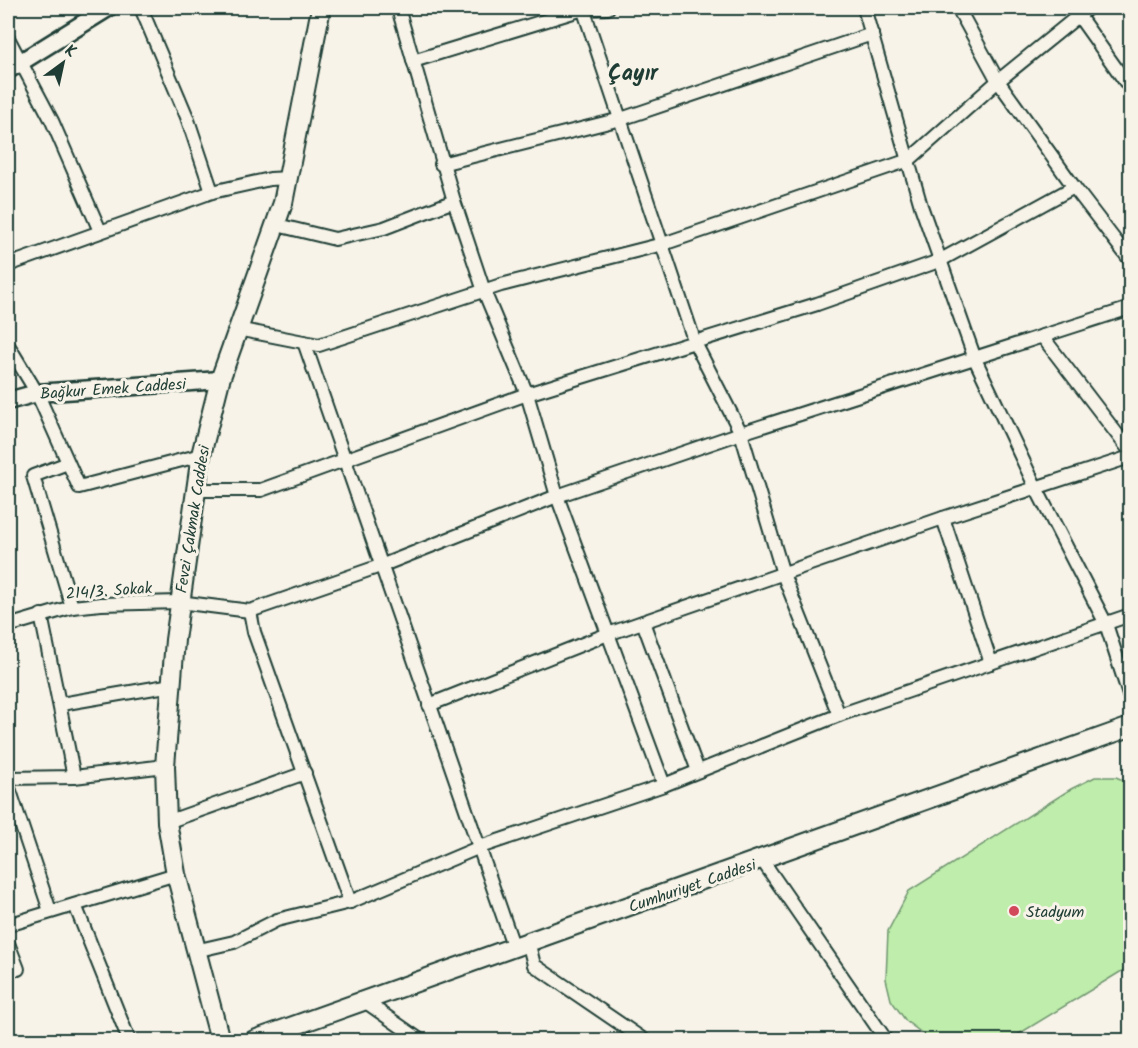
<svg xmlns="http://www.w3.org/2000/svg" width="1138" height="1048" font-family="Kalam,sans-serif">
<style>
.green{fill:#bfedab;stroke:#6f9570;stroke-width:1.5}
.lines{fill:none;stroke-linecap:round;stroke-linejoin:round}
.minor-casing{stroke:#1f3d34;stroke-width:16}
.tertiary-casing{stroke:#1f3d34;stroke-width:21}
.secondary-casing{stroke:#1f3d34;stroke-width:22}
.minor{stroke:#f7f3e8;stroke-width:12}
.tertiary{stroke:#f7f3e8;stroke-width:16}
.secondary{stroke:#f7f3e8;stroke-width:18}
.poi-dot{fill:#d1495b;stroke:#f7f3e8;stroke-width:2}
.labels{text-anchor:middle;stroke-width:6;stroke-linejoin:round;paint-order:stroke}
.street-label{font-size:16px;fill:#1f3d34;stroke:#f7f3e8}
.poi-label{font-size:16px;fill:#1f3d34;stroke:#f7f3e8;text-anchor:start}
.district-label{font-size:22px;font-weight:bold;fill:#1f3d34;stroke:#f7f3e8}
</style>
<rect width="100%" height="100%" fill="#f7f3e8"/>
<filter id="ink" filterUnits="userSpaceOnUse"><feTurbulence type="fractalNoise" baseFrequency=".0167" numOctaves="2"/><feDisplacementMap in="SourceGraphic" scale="12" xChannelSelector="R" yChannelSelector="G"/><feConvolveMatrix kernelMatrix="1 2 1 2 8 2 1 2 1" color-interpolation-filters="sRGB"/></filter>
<g filter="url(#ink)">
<path class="green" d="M1095,777H1116L1130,783V966L1009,1040H931L906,1021L891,1000L886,979L888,931L909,891L1071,789Z"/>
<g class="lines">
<defs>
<g id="minor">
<path d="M141,8L187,117L212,192"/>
<path d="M398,8L454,201L484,291L527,394L557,496L664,785"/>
<path d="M583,8L695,343L741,433L783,574L839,715"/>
<path d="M864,8L921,206L975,359L1036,488L1106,624L1130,698"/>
<path d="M958,8L998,81L1074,187L1130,260"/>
<path d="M1078,15L1130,88"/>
<path d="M8,38L52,121L100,231"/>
<path d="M413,61L583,9L608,8"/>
<path d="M441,164L621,119L872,34"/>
<path d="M277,225L335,239L384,228L454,201"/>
<path d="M8,265L212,192L270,179L290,178"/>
<path d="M237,329L319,345L501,285L663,244L909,160L998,81L1088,8"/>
<path d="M1042,336L1130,451"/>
<path d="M304,342L514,948"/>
<path d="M8,345L37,393L79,487L201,455"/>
<path d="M68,463L33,476L72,607"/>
<path d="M195,490H261L527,394L817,304L939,261L1074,187"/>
<path d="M943,518L991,663"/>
<path d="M250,611L254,632L350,902"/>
<path d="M41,615L74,777"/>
<path d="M643,622L698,771"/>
<path d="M8,626L72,607L101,604L179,602L250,611L383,565L557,496L741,433L1130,308"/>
<path d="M61,704L172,685"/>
<path d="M429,705L608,634L943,518L1130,457"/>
<path d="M8,778L74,777L165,766"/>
<path d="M8,785L50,911"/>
<path d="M167,822L305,773"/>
<path d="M762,860L886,1040"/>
<path d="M75,905L129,1040"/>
<path d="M8,925L176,874"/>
<path d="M528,941L534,965L644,1040"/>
<path d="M8,943L18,969"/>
<path d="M195,951L234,942L277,920L350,902L480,847L664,785L839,715L1130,615"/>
<path d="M363,1000L420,1040"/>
</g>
<g id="tertiary">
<path d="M8,70L108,8"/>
<path d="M8,401L37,393L220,380"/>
</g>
<g id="secondary">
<path d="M220,1040L176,874L167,822L165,766L175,640L201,455L220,380L283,203L321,8"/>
<path d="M254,1040L1130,727"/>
</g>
</defs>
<use href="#minor" class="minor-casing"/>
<use href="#tertiary" class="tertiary-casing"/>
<use href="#secondary" class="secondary-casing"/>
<use href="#minor" class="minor"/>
<use href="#tertiary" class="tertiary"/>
<use href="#secondary" class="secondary"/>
</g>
</g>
<circle class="poi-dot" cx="1014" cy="911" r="6"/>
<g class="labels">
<g class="street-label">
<text transform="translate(113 388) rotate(-4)" y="6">Bağkur Emek Caddesi</text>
<text transform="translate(192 519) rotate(-81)" y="6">Fevzi Çakmak Caddesi</text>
<text transform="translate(109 590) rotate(-4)" y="6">214/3. Sokak</text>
<text transform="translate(692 885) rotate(-19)" y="6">Cumhuriyet Caddesi</text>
</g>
<g class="poi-label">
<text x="1026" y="917">Stadyum</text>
</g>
<g class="district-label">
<text x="633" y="80">Çayır</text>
</g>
</g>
<rect width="1138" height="1048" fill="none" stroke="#f7f3e8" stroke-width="30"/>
<rect x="15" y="15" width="1108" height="1018" fill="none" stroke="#1f3d34" stroke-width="2" filter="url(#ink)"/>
<g transform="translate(63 63) rotate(33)" stroke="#f7f3e8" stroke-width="4.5" paint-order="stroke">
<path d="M0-4.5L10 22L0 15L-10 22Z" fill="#1f3d34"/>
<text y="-9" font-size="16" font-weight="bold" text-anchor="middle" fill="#1f3d34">K</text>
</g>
</svg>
